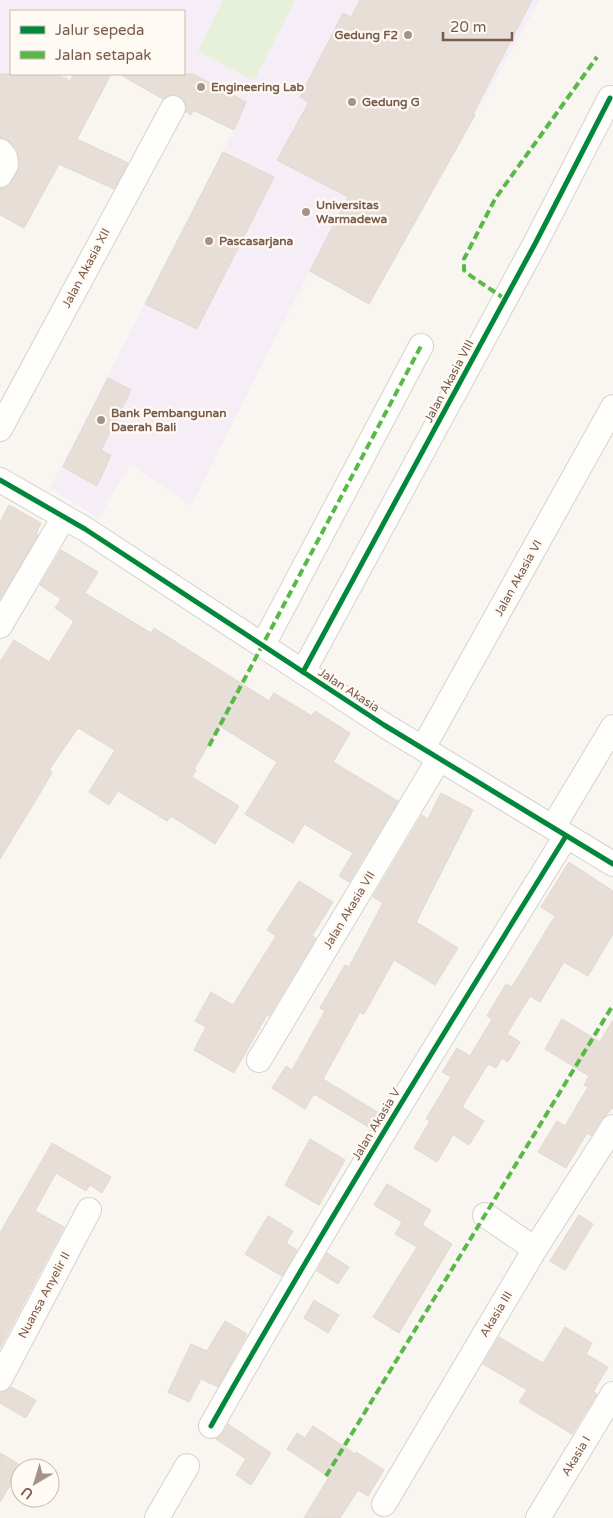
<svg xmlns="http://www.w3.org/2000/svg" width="613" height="1518" font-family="'Varela Round',sans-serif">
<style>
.education{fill:#f6eef6}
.garden{fill:#e7f0db}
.building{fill:#e6ded7;stroke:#e2d8d2}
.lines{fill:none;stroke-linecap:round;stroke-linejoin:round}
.minor-casing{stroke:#d7d1cb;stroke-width:26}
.minor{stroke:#fefefd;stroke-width:24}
.quiet{stroke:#58b947;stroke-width:4;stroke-dasharray:8 4;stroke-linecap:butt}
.cycleway-casing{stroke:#fffaf3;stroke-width:8}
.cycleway{stroke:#00873e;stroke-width:5}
.poi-dot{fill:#a69286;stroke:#fffaf3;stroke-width:2}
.labels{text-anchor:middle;stroke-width:4.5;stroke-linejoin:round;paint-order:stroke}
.poi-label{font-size:12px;font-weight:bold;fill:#7a5c4d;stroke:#fffaf3;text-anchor:start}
.street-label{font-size:12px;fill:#7a5c4d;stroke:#fffaf3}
</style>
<rect width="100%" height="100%" fill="#f9f5f0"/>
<path class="education" d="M0,0H540L369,304L309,272L191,506L130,464L99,518L50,488L234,130L194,110L191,115L119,74H184V11H11V74H111L74,144L0,101Z"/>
<path class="garden" d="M223,0H295L254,81L198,51Z"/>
<g class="building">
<path d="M360,0H532L473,114L475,115L369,304L310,271L348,197L277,160L309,102L300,97L319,60L343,13L351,17Z"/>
<path d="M0,74H57L70,81L74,74H111L77,139L128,163L114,189L59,164L24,228L0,215V189L12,182L20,163L16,148L5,138H0Z"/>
<path d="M119,74H193L246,102L234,130L193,110L191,115L186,112L185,101L179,96L172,94L163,99Z"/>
<path d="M223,152L274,177L197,329L145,304Z"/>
<path d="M108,378L131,390L101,450L111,455L97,486L63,467Z"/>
<path d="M9,505L41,523L36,534L38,535L0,599V522Z"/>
<path d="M61,550L98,572L85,593L151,633L154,628L269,701L274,693L312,716L315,711L350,733L333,762L398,801L349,882L339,876L353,853L304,824L293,843L245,814L277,762L220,726L194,769L196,770L192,777L239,806L215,844L171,816L167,821L118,791L109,805L89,792L115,750L78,728L49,770L52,772L39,795L0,859V662L14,640L49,662L74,621L55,608L61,599L40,585Z"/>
<path d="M441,793L473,810L416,922L458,948L435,985L394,960L364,1014L360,1012L323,1079L379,1113L370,1128L314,1094L305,1109L272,1088L286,1066L292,1070L325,1011L320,1008L345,965L349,967L383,903L373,897L422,815L428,819Z"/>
<path d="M569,862L613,891V934L588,976L564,962L540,1002L530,996L507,1034L520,1042L508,1062L502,1058L496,1068L488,1064L462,1107L484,1121L469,1145L453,1135L437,1162L414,1148L430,1121L426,1119L451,1077L442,1072L457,1048L470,1056L492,1019L487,1016L503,989L506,984L512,987L555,916L541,907Z"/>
<path d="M299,881L333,902L312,936L316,938L269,1016L267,1015L234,1073L194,1050L206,1027L195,1021L211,992L233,1005L276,936L267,930Z"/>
<path d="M562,1019L600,1042L613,1020V1108L601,1120L591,1136L587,1133L566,1168L538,1152L557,1121L565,1126L588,1087L584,1085L589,1076L545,1049Z"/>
<path d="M310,1139L345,1160L319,1205L285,1185Z"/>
<path d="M52,1143L111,1177L102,1193L90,1185L86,1191L56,1173L35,1211L64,1227L0,1348V1233Z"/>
<path d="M387,1184L431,1210L422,1225L452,1244L399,1333L373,1317L417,1247L395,1234L402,1222L374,1205Z"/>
<path d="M579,1215L593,1224L565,1270L550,1261Z"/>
<path d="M268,1216L293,1231L286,1243L297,1250L282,1276L245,1254Z"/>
<path d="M327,1253L349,1267L338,1284L317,1271Z"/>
<path d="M314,1300L339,1315L328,1333L304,1318Z"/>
<path d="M225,1321L247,1334L218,1387L201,1379L189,1402L168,1392L191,1344L207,1351Z"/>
<path d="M565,1327L592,1343L586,1354L608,1367L593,1392L597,1394L572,1434L519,1402L527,1390L483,1364L499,1337L543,1363Z"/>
<path d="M11,1387L36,1400L26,1418L0,1403V1393Z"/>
<path d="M228,1424L271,1453L251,1485L236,1475L246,1459L216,1439L223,1433Z"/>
<path d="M313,1426L355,1454L356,1452L384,1470L368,1496L358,1490L340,1518H304L329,1477L287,1449L297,1433L305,1438Z"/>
<path d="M0,1453L22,1466L0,1502Z"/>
</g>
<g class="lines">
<defs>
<g id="minor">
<path d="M0,151L5,157L6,165L0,175"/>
<path d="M0,429L173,108"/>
<path d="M0,480L85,529L384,725L613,864"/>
<path d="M0,626L64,517"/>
<path d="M263,645L421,346"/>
<path d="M303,672L536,242L610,98"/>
<path d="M423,748L613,407"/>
<path d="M553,827L613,727"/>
<path d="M259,1060L439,759"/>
<path d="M485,1215L535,1249"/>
<path d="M0,1379L89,1210"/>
<path d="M211,1426C324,1226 445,1031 566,836"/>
<path d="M384,1504L535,1249L613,1127"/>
<path d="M157,1518L187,1466"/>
<path d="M538,1518L613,1394"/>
</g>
</defs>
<use href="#minor" class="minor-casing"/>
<use href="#minor" class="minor"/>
<g class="quiet">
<path d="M505,299L468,274L464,270V259L495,199L597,57"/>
<path d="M209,746L421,346"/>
<path d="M326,1476L613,1005"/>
</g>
<defs>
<g id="cycleway">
<path d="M0,480L85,529L384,725L613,864"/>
<path d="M303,672L536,242L610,98"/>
<path d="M211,1426C324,1226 445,1031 566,836"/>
</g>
</defs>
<use href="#cycleway" class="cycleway-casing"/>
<use href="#cycleway" class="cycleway"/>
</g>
<g class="poi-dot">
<circle cx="408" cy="35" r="5"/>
<circle cx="201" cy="87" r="5"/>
<circle cx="352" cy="102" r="5"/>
<circle cx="306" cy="212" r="5"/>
<circle cx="209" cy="241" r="5"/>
<circle cx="101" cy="420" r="5"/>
</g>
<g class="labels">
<g class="poi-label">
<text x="398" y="39" text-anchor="end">Gedung F2</text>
<text x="211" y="91">Engineering Lab</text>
<text x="362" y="106">Gedung G</text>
<text x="316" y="209">Universitas<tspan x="316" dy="14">Warmadewa</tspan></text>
<text x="219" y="245">Pascasarjana</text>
<text x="111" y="417">Bank Pembangunan<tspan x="111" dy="14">Daerah Bali</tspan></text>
</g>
<g class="street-label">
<text transform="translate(86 268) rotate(-62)" y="4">Jalan Akasia XII</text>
<text transform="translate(449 381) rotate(-62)" y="4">Jalan Akasia VIII</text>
<text transform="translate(518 578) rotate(-61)" y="4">Jalan Akasia VI</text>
<text transform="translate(349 690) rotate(33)" y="4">Jalan Akasia</text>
<text transform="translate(349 910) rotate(-59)" y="4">Jalan Akasia VII</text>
<text transform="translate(376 1124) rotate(-59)" y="4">Jalan Akasia V</text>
<text transform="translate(44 1295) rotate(-62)" y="4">Nuansa Anyelir II</text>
<text transform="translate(496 1314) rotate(-59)" y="4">Akasia III</text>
<text transform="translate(576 1456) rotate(-59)" y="4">Akasia I</text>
</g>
</g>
<rect x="10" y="10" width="175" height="65" fill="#fffaf3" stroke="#cabbb1"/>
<rect x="20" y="26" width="25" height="8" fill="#00873e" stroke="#cabbb1"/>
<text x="55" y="35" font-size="15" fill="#7a5c4d">Jalur sepeda</text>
<rect x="20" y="51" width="25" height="8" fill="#58b947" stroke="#cabbb1"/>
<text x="55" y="60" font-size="15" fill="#7a5c4d">Jalan setapak</text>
<g transform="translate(35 1483) rotate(218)"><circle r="24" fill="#fffaf3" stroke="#cabbb1"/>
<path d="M0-4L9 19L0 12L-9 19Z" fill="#a69286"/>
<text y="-8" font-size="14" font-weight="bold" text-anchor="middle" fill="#7a5c4d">U</text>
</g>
<path d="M443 32v8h69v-8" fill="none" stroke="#7a5c4d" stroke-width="2.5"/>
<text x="450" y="32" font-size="15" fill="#7a5c4d" stroke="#fffaf3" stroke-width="4" paint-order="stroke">20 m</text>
</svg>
